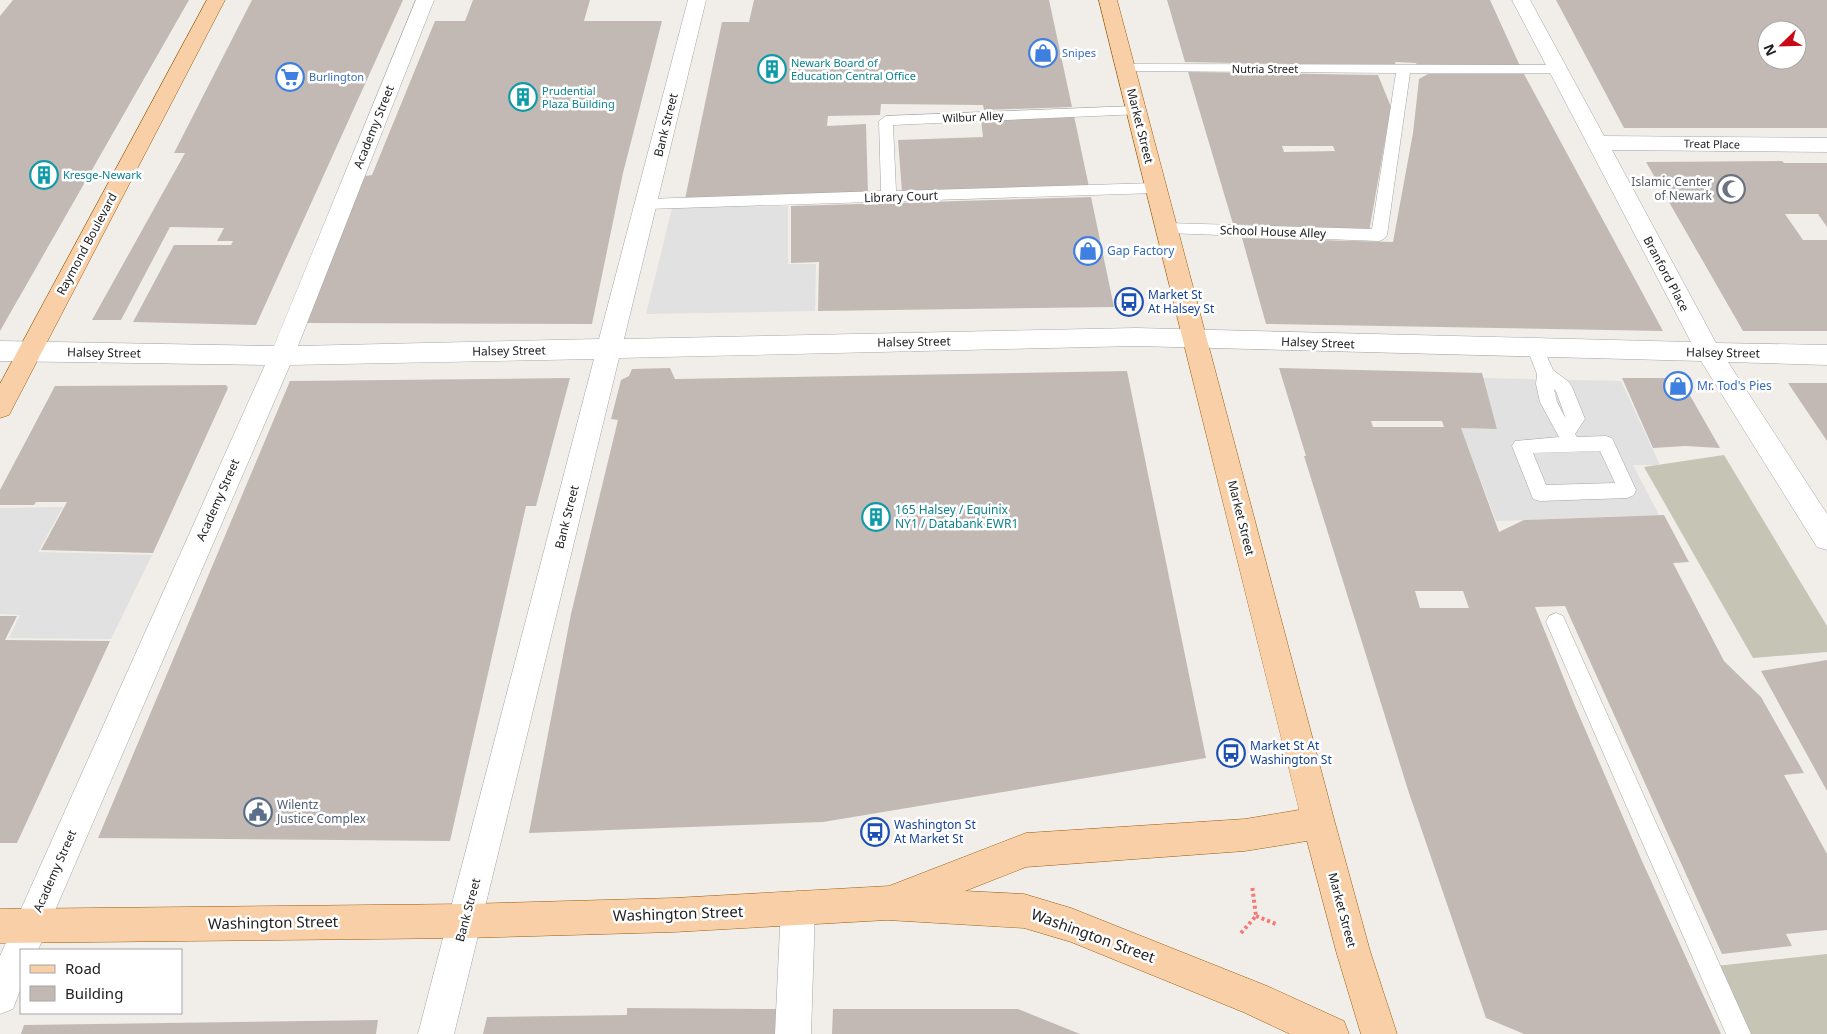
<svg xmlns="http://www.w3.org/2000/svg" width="1827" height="1034" font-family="'Noto Sans',sans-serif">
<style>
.construction{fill:#c6c4b4}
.parking{fill:#e1e1e1}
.building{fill:#c2b9b5;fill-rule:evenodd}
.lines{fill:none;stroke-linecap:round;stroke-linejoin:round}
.service-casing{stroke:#a5a5a5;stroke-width:1}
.minor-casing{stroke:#a5a5a5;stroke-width:1}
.primary-casing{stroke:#985d07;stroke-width:1}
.path{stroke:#f47a77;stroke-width:4;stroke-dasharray:3 3;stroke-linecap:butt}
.service{fill:#fff;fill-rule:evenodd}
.minor{fill:#fff;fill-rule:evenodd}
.primary{fill:#f8cfa7;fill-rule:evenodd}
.labels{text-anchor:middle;stroke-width:5;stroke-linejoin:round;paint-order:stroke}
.far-shop-label{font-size:11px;fill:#366cbe;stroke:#fff;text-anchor:start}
.far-culture-label{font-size:11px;fill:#0d838f;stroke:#fff;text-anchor:start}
.far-street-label{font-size:11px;fill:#212121;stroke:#fff}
.street-label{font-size:12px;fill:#212121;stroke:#fff}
.worship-label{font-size:12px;fill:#5b616d;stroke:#fff;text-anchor:end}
.shop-label{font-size:12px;fill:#366cbe;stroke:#fff;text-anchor:start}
.transit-label{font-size:12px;fill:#164399;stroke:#fff;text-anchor:start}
.culture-label{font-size:12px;fill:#0d838f;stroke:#fff;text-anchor:start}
.service-label{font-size:12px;fill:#4e5e75;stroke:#fff;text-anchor:start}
.near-street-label{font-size:15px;fill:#212121;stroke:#fff}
</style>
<rect width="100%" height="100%" fill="#f1eee9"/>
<g class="construction">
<path d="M1724,455L1827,626V652L1753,658L1644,467Z"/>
<path d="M1827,954V1034H1747L1716,966Z"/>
</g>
<g class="parking">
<path d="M788,206V264H816L815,311L646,314L672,208Z"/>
<path d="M1483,378L1621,381L1660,465H1633L1659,515L1496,521L1461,428L1497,429Z"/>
<path d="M63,507L38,552L152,555L111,639L9,638L20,615L0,614V508Z"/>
</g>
<g class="building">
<path d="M13,0H189L0,331V16Z"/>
<path d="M252,0H403L256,325L133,322L174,245H231L233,241H217L224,228L170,227L121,320H92L185,153H174Z"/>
<path d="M473,0H590L584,21H662L623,173L592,324L303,323L365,176L372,175L435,21H465Z"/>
<path d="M754,0H1049L1072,107L984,110L983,105L881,104L880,115L828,116L827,126L866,124L868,195L685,199L722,22H749Z"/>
<path d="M1167,0H1490L1520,66L1417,65L1416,63L1395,62L1396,66L1185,62Z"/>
<path d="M1556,0H1827V128H1624ZM1767,30H1797V60H1767Z"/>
<path d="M1188,72L1378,75L1391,107L1369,232L1233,224ZM1282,146H1333L1335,151L1284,152Z"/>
<path d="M1428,74H1524L1663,331L1266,324L1242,238L1393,242L1413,133L1419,79Z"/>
<path d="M1074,116L1089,187L902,192L898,140L983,137L981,119Z"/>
<path d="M1782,161L1784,163H1827V227L1818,214H1785L1803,240H1827V331H1743L1646,162Z"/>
<path d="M1091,197L1114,307L818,311L819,262L791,263V206Z"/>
<path d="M670,368L675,379L1127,371L1206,758L823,822L529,833L571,614L618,420L611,419L621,380L629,376L632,369Z"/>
<path d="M1279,368L1482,373L1497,429L1461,428L1499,532L1524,520L1664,515L1689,562L1673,563L1724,661L1761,697L1804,773L1784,775L1827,854V930L1786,934L1792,946L1722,954L1565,606L1535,607L1575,706L1642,861L1721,1034H1524L1486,1018L1408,790L1304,456H1306ZM1371,421H1442L1444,427H1373ZM1415,591H1463L1469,608H1420Z"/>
<path d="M570,378L536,506H526L450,841L98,838L290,381Z"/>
<path d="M1622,378H1680L1720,448L1685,446L1653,448Z"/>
<path d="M1788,383H1827V441Z"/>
<path d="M226,385L228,388L153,553L41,550L67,502H36L34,505H0V490L55,386Z"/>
<path d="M0,616H17L5,640L110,641L17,843H0Z"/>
<path d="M1827,660V791L1761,671Z"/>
<path d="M627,1008L776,1009L775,1034H483L487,1017L627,1015Z"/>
<path d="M833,1009H1018L1080,1034H832Z"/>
<path d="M378,1020L376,1034H21L24,1025Z"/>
</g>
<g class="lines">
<defs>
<g id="service">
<path d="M1126,64L1558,65L1565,69L1558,73H1410L1387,235L1384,239L1379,241L1167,233L1162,232L1159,228L1162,224L1167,223L1372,229L1396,73L1121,71L1119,68L1121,65Z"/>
<path d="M1135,106L1140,108L1142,111L1140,114L893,125L896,191L1155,183L1160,184L1163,188L1160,192L1155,193L647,209L642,208L639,204L642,200L647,199L881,191L879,121L886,116Z"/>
<path d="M1535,342L1541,343L1553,370L1569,382L1572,387L1585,419L1575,434L1577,437L1606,436L1612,438L1636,490L1634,495L1627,498L1540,501L1533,499L1512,446L1515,441L1559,437L1540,402L1536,384L1537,374L1527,348L1529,343ZM1554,389L1556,391L1566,419L1557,402ZM1600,451L1615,483L1546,485L1533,453Z"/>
<path d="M1556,613L1563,616L1751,1034H1726L1546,622L1549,616Z"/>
</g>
<g id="minor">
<path d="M416,0H434L298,346L599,339L688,0H706L624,339L1136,328L1691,342L1512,0H1530L1604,136L1827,138V152L1612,150L1716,343L1827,345V365L1728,362L1827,514V550L1817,547L1701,361L1136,346L619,358L454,1034H418L594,359L290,365L38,950H21V988L13,1009L0,1014V956L265,365L0,361V341L274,346Z"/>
<path d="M798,891L810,896L815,908L811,1034H775L781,908L786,896Z"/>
</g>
<g id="primary">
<path d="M207,0H225L9,415L0,418V384Z"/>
<path d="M1099,0H1117L1335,823L1370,951L1397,1034H1361L1336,951L1307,841L1245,851L1026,867L965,891L1024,894L1071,908L1267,986L1344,1021L1349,1034H1290L1243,1012L1071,942L1024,928L887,920L674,932L465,938L0,943V909L465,904L674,898L889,886L1026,833L1245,819L1299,810Z"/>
</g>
</defs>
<use href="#service" class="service-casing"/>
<use href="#minor" class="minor-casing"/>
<use href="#primary" class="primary-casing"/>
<g class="path">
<path d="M1256,916L1276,924"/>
<path d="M1241,933L1256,916L1252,885"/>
</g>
<use href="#service" class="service"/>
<use href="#minor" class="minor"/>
<use href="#primary" class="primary"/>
</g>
<defs>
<symbol id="shop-ring" viewBox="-11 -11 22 22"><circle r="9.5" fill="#fff" stroke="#3f7fe0" stroke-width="1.5"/><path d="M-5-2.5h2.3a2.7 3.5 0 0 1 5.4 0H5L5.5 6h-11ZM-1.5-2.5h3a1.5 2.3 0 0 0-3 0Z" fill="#3f7fe0"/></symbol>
<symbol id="building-ring" viewBox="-11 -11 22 22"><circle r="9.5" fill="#fff" stroke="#0f9aa8" stroke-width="1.5"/><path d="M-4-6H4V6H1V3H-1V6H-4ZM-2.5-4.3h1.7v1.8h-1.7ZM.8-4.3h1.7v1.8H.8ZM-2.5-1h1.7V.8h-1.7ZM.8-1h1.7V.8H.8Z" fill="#0f9aa8"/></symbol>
<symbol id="supermarket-ring" viewBox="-11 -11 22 22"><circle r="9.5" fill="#fff" stroke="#3f7fe0" stroke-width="1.5"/><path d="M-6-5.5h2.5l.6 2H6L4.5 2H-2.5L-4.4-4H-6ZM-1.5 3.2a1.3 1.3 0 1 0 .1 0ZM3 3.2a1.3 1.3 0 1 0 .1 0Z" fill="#3f7fe0"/></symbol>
<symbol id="mosque-ring" viewBox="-11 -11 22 22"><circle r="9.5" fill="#fff" stroke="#6b7280" stroke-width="1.5"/><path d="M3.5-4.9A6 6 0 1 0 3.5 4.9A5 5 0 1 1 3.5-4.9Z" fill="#6b7280"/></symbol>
<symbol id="bus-ring" viewBox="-11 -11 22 22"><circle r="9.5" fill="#fff" stroke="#1a4fb4" stroke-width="1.5"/><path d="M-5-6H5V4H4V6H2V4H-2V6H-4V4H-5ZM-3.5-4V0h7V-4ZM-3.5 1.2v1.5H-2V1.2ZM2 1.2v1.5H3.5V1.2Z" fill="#1a4fb4"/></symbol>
<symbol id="civic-ring" viewBox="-11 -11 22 22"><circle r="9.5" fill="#fff" stroke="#5c6f8a" stroke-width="1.5"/><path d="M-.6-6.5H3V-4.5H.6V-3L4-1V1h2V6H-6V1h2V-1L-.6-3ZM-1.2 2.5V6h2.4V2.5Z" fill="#5c6f8a"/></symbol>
</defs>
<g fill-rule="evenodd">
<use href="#shop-ring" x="1027" y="37" width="32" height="32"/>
<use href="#building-ring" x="756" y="53" width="32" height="32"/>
<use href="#supermarket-ring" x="274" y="61" width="32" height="32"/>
<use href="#building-ring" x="507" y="81" width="32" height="32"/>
<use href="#building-ring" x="28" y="159" width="32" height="32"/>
<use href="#mosque-ring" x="1715" y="173" width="32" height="32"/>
<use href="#shop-ring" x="1072" y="235" width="32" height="32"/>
<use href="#bus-ring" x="1113" y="286" width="32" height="32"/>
<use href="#shop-ring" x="1662" y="370" width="32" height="32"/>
<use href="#building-ring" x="860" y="501" width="32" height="32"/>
<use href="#bus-ring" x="1215" y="737" width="32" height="32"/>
<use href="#civic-ring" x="242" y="796" width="32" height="32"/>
<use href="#bus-ring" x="859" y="816" width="32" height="32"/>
</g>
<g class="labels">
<g class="far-shop-label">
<text x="1062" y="57">Snipes</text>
<text x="309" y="81">Burlington</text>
</g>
<g class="far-culture-label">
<text x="791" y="67">Newark Board of<tspan x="791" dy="13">Education Central Office</tspan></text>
<text x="542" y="95">Prudential<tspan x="542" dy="13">Plaza Building</tspan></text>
<text x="63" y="179">Kresge-Newark</text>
</g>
<g class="far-street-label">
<text x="1265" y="73">Nutria Street</text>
<text transform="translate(973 117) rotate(-3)" y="4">Wilbur Alley</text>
<text transform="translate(1712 144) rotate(1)" y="4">Treat Place</text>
</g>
<g class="street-label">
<text transform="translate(666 125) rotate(-76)" y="4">Bank Street</text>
<text transform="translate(1140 126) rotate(76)" y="4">Market Street</text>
<text transform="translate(374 127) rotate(-68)" y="4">Academy Street</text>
<text transform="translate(901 197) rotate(-2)" y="4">Library Court</text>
<text transform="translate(1273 232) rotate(2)" y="4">School House Alley</text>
<text transform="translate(87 244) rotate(-62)" y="4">Raymond Boulevard</text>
<text transform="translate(1666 274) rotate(62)" y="4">Branford Place</text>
<text transform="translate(914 342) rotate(-1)" y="4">Halsey Street</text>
<text transform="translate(1318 343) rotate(2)" y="4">Halsey Street</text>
<text transform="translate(509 351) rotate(-1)" y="4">Halsey Street</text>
<text transform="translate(104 353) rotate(1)" y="4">Halsey Street</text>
<text transform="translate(1723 353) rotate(1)" y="4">Halsey Street</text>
<text transform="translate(218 500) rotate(-66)" y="4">Academy Street</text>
<text transform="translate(567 517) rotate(-76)" y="4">Bank Street</text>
<text transform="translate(1241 518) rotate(76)" y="4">Market Street</text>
<text transform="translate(55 871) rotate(-66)" y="4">Academy Street</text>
<text transform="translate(468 910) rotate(-75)" y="4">Bank Street</text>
<text transform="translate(1342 910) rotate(75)" y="4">Market Street</text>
</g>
<g class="worship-label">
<text x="1712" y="186">Islamic Center<tspan x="1712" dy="14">of Newark</tspan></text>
</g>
<g class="shop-label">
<text x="1107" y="255">Gap Factory</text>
<text x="1697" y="390">Mr. Tod's Pies</text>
</g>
<g class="transit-label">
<text x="1148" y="299">Market St<tspan x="1148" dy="14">At Halsey St</tspan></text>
<text x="1250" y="750">Market St At<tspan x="1250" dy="14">Washington St</tspan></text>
<text x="894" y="829">Washington St<tspan x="894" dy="14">At Market St</tspan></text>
</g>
<g class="culture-label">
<text x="895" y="514">165 Halsey / Equinix<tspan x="895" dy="14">NY1 / Databank EWR1</tspan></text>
</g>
<g class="service-label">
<text x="277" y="809">Wilentz<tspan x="277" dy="14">Justice Complex</tspan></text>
</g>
<g class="near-street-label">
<text transform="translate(678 914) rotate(-2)" y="5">Washington Street</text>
<text transform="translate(273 923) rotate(-1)" y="5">Washington Street</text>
<text transform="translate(1093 936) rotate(20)" y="5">Washington Street</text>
</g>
</g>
<rect x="20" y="949" width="162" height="65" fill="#ffffff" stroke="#a6a6a6"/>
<rect x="30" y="965" width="25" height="8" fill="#f8cfa7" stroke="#a6a6a6"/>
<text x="65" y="974" font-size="15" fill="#212121">Road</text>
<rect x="30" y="986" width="25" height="15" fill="#c2b9b5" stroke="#a6a6a6"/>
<text x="65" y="999" font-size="15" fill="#212121">Building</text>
<g transform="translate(1782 45) rotate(247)"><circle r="24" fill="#ffffff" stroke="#a6a6a6"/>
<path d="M0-4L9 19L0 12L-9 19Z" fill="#ca0918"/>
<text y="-8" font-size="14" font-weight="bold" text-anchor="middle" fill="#212121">N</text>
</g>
</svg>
